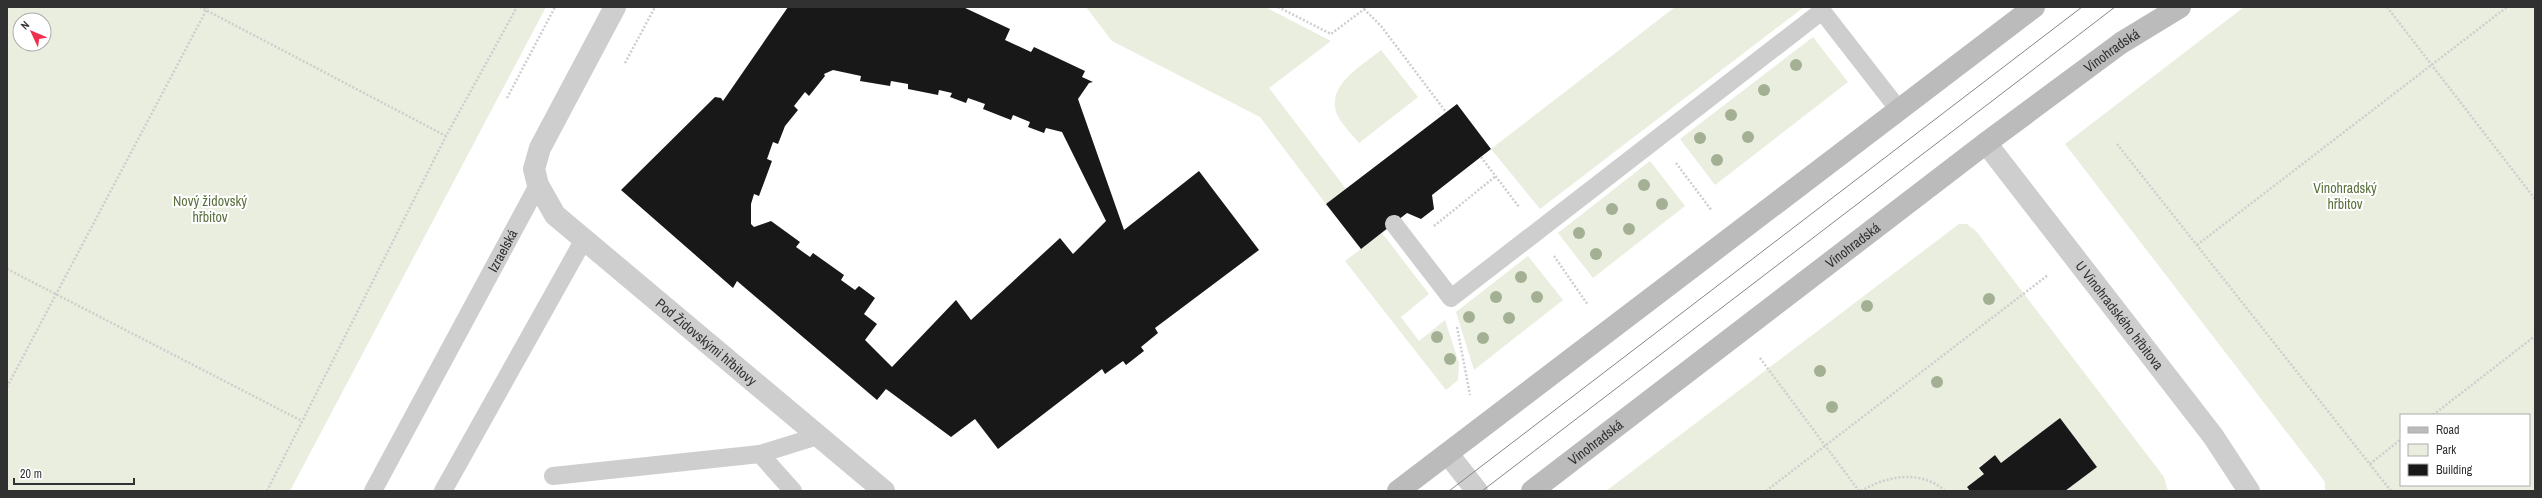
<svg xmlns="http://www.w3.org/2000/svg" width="2542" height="498" font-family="'Archivo Narrow',sans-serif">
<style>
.green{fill:#e9eedf;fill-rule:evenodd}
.building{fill:#181818;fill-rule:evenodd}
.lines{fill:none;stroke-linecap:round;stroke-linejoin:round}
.path{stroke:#cecece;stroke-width:2.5;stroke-dasharray:2 2;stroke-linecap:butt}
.lane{stroke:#cecece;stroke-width:18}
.street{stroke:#cecece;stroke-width:22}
.secondary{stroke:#bbb;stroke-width:22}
.tram{stroke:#868686;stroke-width:1}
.tree{fill:#a4b094}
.labels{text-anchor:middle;stroke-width:4;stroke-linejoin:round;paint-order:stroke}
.street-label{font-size:14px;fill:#313131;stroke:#fff}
.park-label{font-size:14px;fill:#59703c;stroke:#fff}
</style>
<rect width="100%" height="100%" fill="#fff"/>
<g class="green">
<path d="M7,7H546L290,491H7ZM20,20H44V44H20Z"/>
<path d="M1086,7H1265L1331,41L1269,88L1346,189L1326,204L1260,117L1112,41Z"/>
<path d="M1675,7H1804L1540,209L1491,149Z"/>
<path d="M2244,7H2535V491H2325V482L2065,144ZM2401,415H2529V485H2401Z"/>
<path d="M1813,37L1848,82L1715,185L1680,139Z"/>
<path d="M1381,50L1418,97L1359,143C1352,134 1343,126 1338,116C1324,86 1362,66 1381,50Z"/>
<path d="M1650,161L1685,206L1593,278L1558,233Z"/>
<path d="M1959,224H1967L1976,231L2164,477L2168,491H2065L2097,467L2060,418L2001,463L1995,455L1979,467L1984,474L1967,487L1970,491H1606Z"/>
<path d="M1382,233L1429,294L1401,317L1419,341L1445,320L1459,363L1458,380L1446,390L1345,261Z"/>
<path d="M1528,256L1563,300L1474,370L1456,312Z"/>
</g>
<g class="building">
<path d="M788,7H963L1010,29L1005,40L1031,52L1034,47L1085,71L1082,77L1093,82L1089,83L1078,99L1124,230L1199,171L1259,250L1155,328L1158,333L1141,347L1144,351L1126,365L1123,361L1105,374L1102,369L998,449L975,419L951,437L886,389L877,400L737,281L733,288L621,190L715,97L721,98L723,101ZM833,70L861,76L860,81L890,86L891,81L908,84V89L938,95L939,90L952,93L950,97L966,103L968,98L985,104L983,109L1011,120L1013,115L1030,122L1028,127L1044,133L1046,128L1062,132L1106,221L1073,254L1060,238L971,320L956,300L892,367L865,340L877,324L864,314L875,298L859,286L855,290L841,280L844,275L813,253L810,257L796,247L800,242L771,221L754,227L751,224V204L754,194L759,196L772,161L767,159L773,142L778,144L785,126L798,110L794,106L805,92L809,96L825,76L824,74Z"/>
<path d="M1457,104L1491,149L1432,195L1434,209L1421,219L1407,213L1361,249L1326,204Z"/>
<path d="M2060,418L2097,467L2065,491H1970L1967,487L1984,474L1979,468L1995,455L2001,463Z"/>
</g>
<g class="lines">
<g class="path">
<path d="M200,7L446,136"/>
<path d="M1278,7L1331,34L1367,7"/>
<path d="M2387,7L2535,199"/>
<path d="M1364,9L1381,26L1446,112"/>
<path d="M625,63L655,7"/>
<path d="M507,98L555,7"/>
<path d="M2117,144L2391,491"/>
<path d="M1481,157L1519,207"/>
<path d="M1676,163L1712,211"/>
<path d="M1434,226L1496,176"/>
<path d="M2197,245L2507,7"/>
<path d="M1554,256L1588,305"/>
<path d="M7,269L302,421"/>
<path d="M1457,327L1470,395"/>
<path d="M1760,358L1859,491"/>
<path d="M7,387L208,7"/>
<path d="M2433,415L2535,336"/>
<path d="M2370,464L2401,439"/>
<path d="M267,491L446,136L517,7"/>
<path d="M1766,491L2048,275"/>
<path d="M1861,491C1886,476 1921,469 1945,491"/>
</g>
<g class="lane">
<path d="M1394,224L1451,298L1822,11L1899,110"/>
<path d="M553,476L760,454"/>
<path id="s1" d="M373,491L538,185"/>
<path d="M443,491L583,241"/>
<path d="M793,491L760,454L818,436"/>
</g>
<g class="street">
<path id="s2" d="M615,7L540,148L534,169L538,185L555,215L884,491"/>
<path id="s3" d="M1986,143L2213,436L2249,491"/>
<path d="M1448,454L1477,491"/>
</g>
<g class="secondary">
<path d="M1398,491L2034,7"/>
<path id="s4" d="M1532,491L1986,143L2121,43L2180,7"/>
</g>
<g class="tram">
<path d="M1449,491L2082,7"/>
<path d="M1482,491L2115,7"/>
</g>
</g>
<g class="tree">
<circle cx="1796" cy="65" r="6"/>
<circle cx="1764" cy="90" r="6"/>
<circle cx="1731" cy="115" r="6"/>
<circle cx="1748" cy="137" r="6"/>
<circle cx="1700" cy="138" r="6"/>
<circle cx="1717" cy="160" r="6"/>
<circle cx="1644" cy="185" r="6"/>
<circle cx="1662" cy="204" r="6"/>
<circle cx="1612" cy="209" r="6"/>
<circle cx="1629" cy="229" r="6"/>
<circle cx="1579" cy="233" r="6"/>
<circle cx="1596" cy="254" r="6"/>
<circle cx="1521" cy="277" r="6"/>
<circle cx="1496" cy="297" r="6"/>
<circle cx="1537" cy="297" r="6"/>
<circle cx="1989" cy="299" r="6"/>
<circle cx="1867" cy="306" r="6"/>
<circle cx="1469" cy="317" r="6"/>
<circle cx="1509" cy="318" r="6"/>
<circle cx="1437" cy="337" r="6"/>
<circle cx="1483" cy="338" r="6"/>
<circle cx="1450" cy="359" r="6"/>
<circle cx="1820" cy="371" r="6"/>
<circle cx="1937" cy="382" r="6"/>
<circle cx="1832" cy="407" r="6"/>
</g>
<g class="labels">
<g class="street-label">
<text dy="5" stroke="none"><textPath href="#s4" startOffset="728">Vinohradská</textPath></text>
<text dy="5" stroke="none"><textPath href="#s4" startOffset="404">Vinohradská</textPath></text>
<text dy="5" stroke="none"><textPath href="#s1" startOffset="273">Izraelská</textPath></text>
<text dy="5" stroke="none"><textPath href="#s3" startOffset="218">U Vinohradského hřbitova</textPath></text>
<text dy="5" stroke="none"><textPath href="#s2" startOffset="430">Pod Židovskými hřbitovy</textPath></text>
<text dy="5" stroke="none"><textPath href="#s4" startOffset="80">Vinohradská</textPath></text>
</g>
<g class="park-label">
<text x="2345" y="193">Vinohradský<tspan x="2345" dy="16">hřbitov</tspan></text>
<text x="210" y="206">Nový židovský<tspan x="210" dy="16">hřbitov</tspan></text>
</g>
</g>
<rect width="2542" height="498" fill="none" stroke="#313131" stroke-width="16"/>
<rect x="2400" y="414" width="130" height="72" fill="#ffffff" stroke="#adadad"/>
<rect x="2408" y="427" width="20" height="6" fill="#bbbbbb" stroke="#adadad"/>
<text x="2436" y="434" font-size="12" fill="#313131">Road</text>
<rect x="2408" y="444" width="20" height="12" fill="#e9eedf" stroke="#adadad"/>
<text x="2436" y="454" font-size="12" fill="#313131">Park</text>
<rect x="2408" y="464" width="20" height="12" fill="#181818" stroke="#adadad"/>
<text x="2436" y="474" font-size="12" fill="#313131">Building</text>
<g transform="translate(32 32) rotate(314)"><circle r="19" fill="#ffffff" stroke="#adadad"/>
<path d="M0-3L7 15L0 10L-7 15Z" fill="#ec304e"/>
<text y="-6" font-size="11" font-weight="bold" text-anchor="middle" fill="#313131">N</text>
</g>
<path d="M14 478v6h120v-6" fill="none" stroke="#313131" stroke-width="2"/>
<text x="20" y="478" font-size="12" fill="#313131" stroke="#ffffff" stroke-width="3" paint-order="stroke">20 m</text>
</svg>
